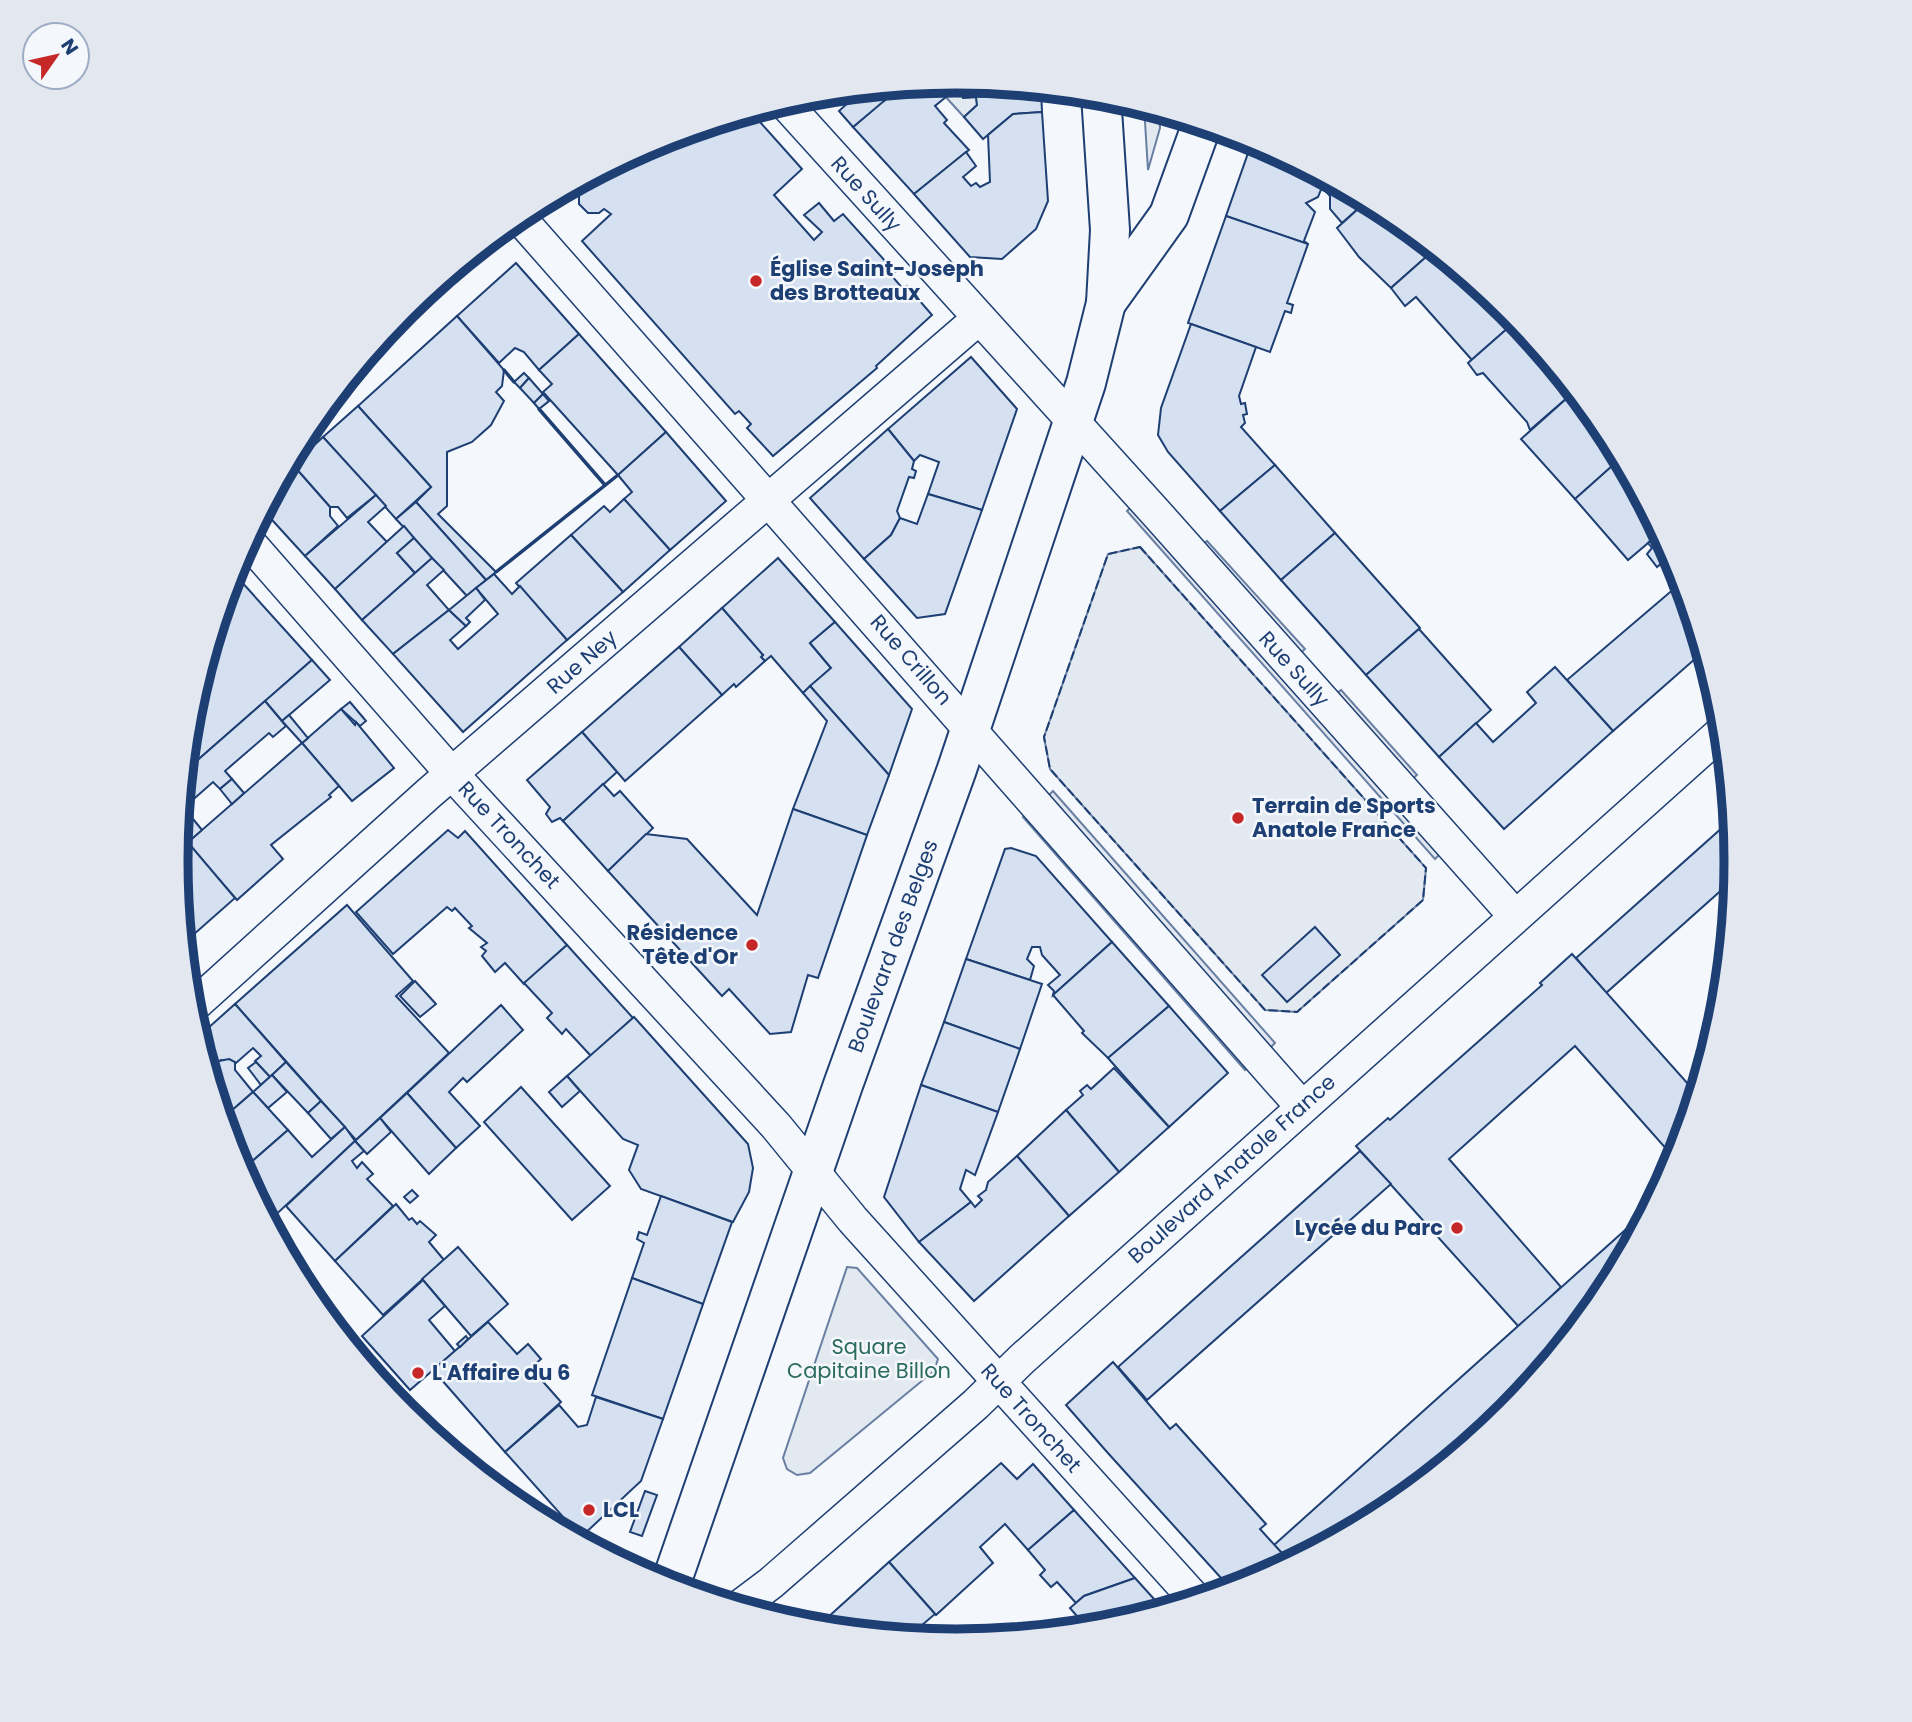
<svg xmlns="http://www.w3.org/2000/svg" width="1912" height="1722" font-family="Poppins,sans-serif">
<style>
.green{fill:#e3e9f0;stroke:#687fa3;stroke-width:2}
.parking{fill:#e3e8f0;stroke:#687fa3;stroke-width:2}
.building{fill:#d5e0f0;stroke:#1d3f73;stroke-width:2}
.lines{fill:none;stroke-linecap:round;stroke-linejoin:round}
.minor-casing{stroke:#1d3f73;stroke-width:35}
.secondary-casing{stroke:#1d3f73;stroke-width:42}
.primary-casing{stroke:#1d3f73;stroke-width:42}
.minor{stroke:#f4f7fb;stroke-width:32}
.secondary{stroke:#f4f7fb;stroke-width:38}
.primary{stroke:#f4f7fb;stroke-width:38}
.fence{stroke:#1d3f73;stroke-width:2;stroke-dasharray:9 3.5;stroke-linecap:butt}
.wall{stroke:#1d3f73;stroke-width:3.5}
.poi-dot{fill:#c62828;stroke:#f4f7fb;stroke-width:2.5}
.labels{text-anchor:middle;stroke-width:5;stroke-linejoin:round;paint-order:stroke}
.street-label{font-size:21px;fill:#1d3f73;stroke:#f4f7fb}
.poi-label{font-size:21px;font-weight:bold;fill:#1d3f73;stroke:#f4f7fb;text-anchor:start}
.park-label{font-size:21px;fill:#2c6c60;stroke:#f4f7fb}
.rim{fill:none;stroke:#1d3f73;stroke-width:9}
</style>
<rect width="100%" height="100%" fill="#f4f7fb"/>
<g class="green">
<path d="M960,81L963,98L976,97L977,105L964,117L933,83Z"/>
<path d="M1144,106L1159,111L1160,128L1148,170Z"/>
<path d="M1140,547L1426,868L1423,900L1297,1012L1265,1010L1050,769L1044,737L1108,554Z"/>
<path d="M847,1267L857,1268L938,1359L934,1371L810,1473L797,1475L787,1469L783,1458Z"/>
</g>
<g class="parking">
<path d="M1133,505L1441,853L1435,859L1127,511Z"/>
<path d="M1207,541L1305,649L1298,655L1200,547Z"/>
<path d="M1341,690L1417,775L1410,781L1334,696Z"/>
<path d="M1053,791L1275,1043L1269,1049L1047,797Z"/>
<path d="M1029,812L1251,1065L1245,1070L1023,817Z"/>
</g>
<g class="building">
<path d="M960,81L1041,89L1042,112L1013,114L983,139L964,117L977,105L976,97L963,98Z"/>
<path d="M933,83L946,97L935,106L947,120L944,123L969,150L914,194L853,127L900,86Z"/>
<path d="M900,86L884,101L873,89Z"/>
<path d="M873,89L884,101L853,127L839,111L862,90Z"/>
<path d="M751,112L802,169L774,195L814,240L822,232L804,215L819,203L834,221L843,214L895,272L891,275L903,289L907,286L932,315L876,366L877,368L773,456L747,428L751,424L739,411L735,414L582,241L611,214L604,209L599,213H588L579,204V191L585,186L580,181L658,140Z"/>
<path d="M1042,112L1048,201L1036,229L1002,259L970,257L914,194L966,152L976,166L963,177L971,186L976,183L980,187L990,182L988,135L1013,114Z"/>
<path d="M1253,139L1255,140L1368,200L1342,223L1330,209V196L1322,187L1318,197L1306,203L1315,212L1304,241L1308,244L1226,216Z"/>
<path d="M1368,200L1390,212L1435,249L1391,288L1359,257L1337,228Z"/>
<path d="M1226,216L1308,244L1287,303L1293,305L1291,313L1285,311L1270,352L1188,323Z"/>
<path d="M1435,249L1517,320L1472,360L1416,297L1405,306L1391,288Z"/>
<path d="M516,263L579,334L539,370L524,352L515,348L499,363L457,316Z"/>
<path d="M457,316L504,370L502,386L496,392L504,401L491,425L472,442L447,452V506L438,514L496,572L486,580L416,502L431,487L358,406Z"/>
<path d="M1517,320L1575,391L1530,430L1527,422L1483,373L1477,375L1468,363Z"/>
<path d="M1191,324L1256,347L1239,396L1241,404L1245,403L1247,414L1243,415L1245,423L1241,427L1275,465L1220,511L1168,452L1158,435L1161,408Z"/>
<path d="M579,334L666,432L618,475L543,392L552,384L539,370Z"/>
<path d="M971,357L1017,409L982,510L928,494L939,462L920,455L914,461L888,429Z"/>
<path d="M524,373L529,378L520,388L514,382Z"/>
<path d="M529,378L543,394L534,403L520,388Z"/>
<path d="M1575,391L1605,428L1621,458L1575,499L1521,439Z"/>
<path d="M543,394L549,401L539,409L534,403Z"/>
<path d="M358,406L431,487L396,519L323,437Z"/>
<path d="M888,429L914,461L912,469L916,471L914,478L909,477L897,511L900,518L891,535L864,559L810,498Z"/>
<path d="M666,432L726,501L670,550L624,499L632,492L618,475Z"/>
<path d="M323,437L376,495L347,518L338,507H330L293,465Z"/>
<path d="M1621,458L1661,532L1628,560L1575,499Z"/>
<path d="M293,465L330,507V516L338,526L305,556L263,510L282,475Z"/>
<path d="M1275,465L1335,533L1281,580L1220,511Z"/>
<path d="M928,494L982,510L945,614L917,618L864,559L891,535L900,518L917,524Z"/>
<path d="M376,495L386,506L368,522L387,542L335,589L305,556Z"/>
<path d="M624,499L670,550L623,592L571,535L604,506L610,512Z"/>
<path d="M416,502L486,580L467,596L396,519Z"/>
<path d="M404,526L414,538L397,553L415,573L362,620L335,589Z"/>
<path d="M1661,532L1677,563L1704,651L1613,731L1567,680L1682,582L1663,562L1657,567L1647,554L1652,548L1648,543Z"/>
<path d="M1335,533L1420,628L1366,675L1281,580Z"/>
<path d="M571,535L623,592L567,640L516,583Z"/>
<path d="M414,538L432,558L415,573L397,553Z"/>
<path d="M432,558L444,570L427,585L449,610L393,654L362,620Z"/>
<path d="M778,558L835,622L810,643L831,668L803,693L771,656L765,661L761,657L763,655L722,608Z"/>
<path d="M232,571L239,579L226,591Z"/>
<path d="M494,574L512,594L520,586L567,640L463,732L393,654L449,610L466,626L450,640L458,649L498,614L476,588Z"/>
<path d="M239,579L312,660L184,772L191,708L226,591Z"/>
<path d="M476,588L485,600L466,618L470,622L466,626L449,610Z"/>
<path d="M722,608L763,655L761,657L765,661L736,687L734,684L722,695L679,647Z"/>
<path d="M835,622L912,709L889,775L810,686L831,668L810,643Z"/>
<path d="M1419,629L1491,710L1439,757L1366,675Z"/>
<path d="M679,647L722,695L625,781L582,732Z"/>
<path d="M312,660L330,680L282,721L265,701Z"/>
<path d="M1555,667L1613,731L1504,829L1439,757L1476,723L1493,742L1536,703L1527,692Z"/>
<path d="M810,686L889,775L867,835L793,809L827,721L803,693Z"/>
<path d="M265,701L286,726L273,737L269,733L225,771L232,779L220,789L213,782L180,811L184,772Z"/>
<path d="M350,702L366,721L360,726L341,709Z"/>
<path d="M341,709L355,725L356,722L394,768L352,801L302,743Z"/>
<path d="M289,715L308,738L302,743L282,721Z"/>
<path d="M582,732L617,772L563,821L560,818L552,822L546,814L550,807L527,780Z"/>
<path d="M302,743L339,786L329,795L331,797L271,845L283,859L237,900L187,843Z"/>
<path d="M232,779L244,793L232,804L220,789Z"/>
<path d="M603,784L614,796L620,791L653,828L608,871L563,821Z"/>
<path d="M184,808L202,830L187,843L178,832L180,811Z"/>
<path d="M793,809L867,835L818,978L808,975L791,1032L770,1034L729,989L722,996L608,871L646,834L687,839L757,915Z"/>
<path d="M1732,819L1735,878L1606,993L1576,958Z"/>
<path d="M448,830L458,838L465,831L567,945L524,984L505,963L495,972L482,956L486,951L481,947L487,943L469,928L472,926L455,908L452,911L447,907L393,954L356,912Z"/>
<path d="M191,846L235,898L184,943L176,861Z"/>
<path d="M1011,848L1036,856L1112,942L1053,995L1054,991L1048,985L1060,975L1042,955L1040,947H1032L1027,959L1034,966L1030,980L966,959L1005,849Z"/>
<path d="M347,905L413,981L396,996L449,1053L356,1140L235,1004Z"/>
<path d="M1315,927L1340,955L1287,1002L1262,975Z"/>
<path d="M1112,942L1169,1006L1108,1058L1082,1033L1084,1031L1053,995Z"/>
<path d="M567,945L633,1018L591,1056L566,1029L562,1034L547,1018L552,1013L524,983Z"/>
<path d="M1572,954L1697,1094L1677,1161L1575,1046L1449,1159L1561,1287L1519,1327L1356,1146L1388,1118L1390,1120L1542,985L1540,983Z"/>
<path d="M966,959L1042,984L1020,1049L944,1022Z"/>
<path d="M415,981L436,1004L420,1017L400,996Z"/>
<path d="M235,1004L286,1062L270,1077L255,1061L261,1056L253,1048L236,1063L221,1060L208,1071L198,1037Z"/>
<path d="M501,1005L523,1030L467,1082L463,1078L449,1092L480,1126L456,1148L407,1093Z"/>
<path d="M1169,1006L1228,1073L1169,1127L1108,1058Z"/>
<path d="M634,1017L748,1144L753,1168L749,1192L733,1222L641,1189L629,1170L638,1145L623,1139L567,1076Z"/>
<path d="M944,1022L1020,1049L998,1112L921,1085Z"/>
<path d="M229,1059L235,1062V1070L253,1092L222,1119L208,1071L219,1061Z"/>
<path d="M256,1062L270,1077L261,1085L248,1068Z"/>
<path d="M286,1062L321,1101L308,1113L272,1075Z"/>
<path d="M1114,1068L1169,1127L1119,1172L1066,1110L1083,1095L1080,1091L1087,1085L1091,1089Z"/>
<path d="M272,1075L287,1092L268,1108L253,1092Z"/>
<path d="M567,1076L580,1091L562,1107L549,1092Z"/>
<path d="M921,1085L998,1112L975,1175L966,1170L960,1189L971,1202L919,1242L884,1197Z"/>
<path d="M521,1087L610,1186L572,1220L484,1122Z"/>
<path d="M253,1092L288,1130L241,1171L222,1119Z"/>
<path d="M407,1093L456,1148L429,1174L380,1118Z"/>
<path d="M321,1101L345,1127L331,1139L308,1113Z"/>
<path d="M1066,1110L1119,1172L1069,1216L1017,1156Z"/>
<path d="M380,1118L391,1132L367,1154L355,1141Z"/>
<path d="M345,1127L355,1141L268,1222L241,1171L288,1130L312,1157Z"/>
<path d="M355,1141L364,1151L352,1161L357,1168L362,1162L373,1174L367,1179L393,1206L335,1261L286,1206Z"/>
<path d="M1360,1151L1391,1184L1147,1400L1118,1367Z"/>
<path d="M1017,1156L1069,1216L974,1301L919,1242L971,1202L975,1207L982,1200L978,1196L986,1190L988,1182Z"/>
<path d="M412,1190L418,1196L410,1203L404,1197Z"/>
<path d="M661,1196L732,1222L703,1304L632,1278L644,1243L637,1239L639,1232L647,1235Z"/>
<path d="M396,1204L409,1220L412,1218L417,1224L420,1221L436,1235L429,1242L444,1260L383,1315L335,1261Z"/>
<path d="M1653,1205L1605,1295L1560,1349L1366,1523L1291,1563L1274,1545Z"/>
<path d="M458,1247L508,1304L471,1336L422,1279Z"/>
<path d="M632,1278L703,1304L663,1419L592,1395Z"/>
<path d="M423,1280L445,1306L429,1320L455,1351L410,1390L362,1336Z"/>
<path d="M488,1322L517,1354L528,1344L541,1359L531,1368L561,1402L505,1452L433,1370Z"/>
<path d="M466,1336L468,1339L460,1347L457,1344Z"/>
<path d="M1560,1349L1509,1411L1501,1402Z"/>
<path d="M1113,1362L1170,1429L1176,1424L1266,1524L1260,1529L1291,1563L1254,1582L1231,1589L1107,1452L1066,1405Z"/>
<path d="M596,1397L663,1419L641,1481L581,1537L505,1452L559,1405L578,1427L587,1425Z"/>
<path d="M1001,1463L1017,1479L1033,1464L1074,1510L1028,1550L1005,1524L980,1547L993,1563L936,1615L889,1562Z"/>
<path d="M645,1491L657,1495L642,1536L630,1532Z"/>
<path d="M1074,1510L1135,1578L1084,1596L1076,1603L1057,1582L1051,1587L1040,1575L1045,1570L1028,1550Z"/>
<path d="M889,1562L935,1614L908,1637L816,1628Z"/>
<path d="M1135,1578L1164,1610L1108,1627L1088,1629L1070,1608L1084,1596Z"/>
</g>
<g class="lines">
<defs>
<g id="minor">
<path d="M784,102L1157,514L1515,916"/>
<path d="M518,216L1302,1107"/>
<path d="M247,540L452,774L776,1126L853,1220L1196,1600"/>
<path d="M190,1009L428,794L978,319"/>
<path d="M739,1607L771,1583L976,1404L1022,1359L1724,730"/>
</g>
<path id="secondary" d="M1106,303L1169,215L1202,124"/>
<path id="primary" d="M670,1586L843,1085L957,769L1086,383L1106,303L1110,230L1101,95"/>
</defs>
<use href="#minor" class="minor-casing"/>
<use href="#secondary" class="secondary-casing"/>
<use href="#primary" class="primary-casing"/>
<use href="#minor" class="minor"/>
<use href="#secondary" class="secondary"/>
<use href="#primary" class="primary"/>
<path class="fence" d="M1140,547L1426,868L1423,900L1297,1012L1265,1010L1050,769L1044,737L1108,554Z"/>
<g class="wall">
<path d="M504,370L514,382"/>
<path d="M539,409L605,485"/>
<path d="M496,572L618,475"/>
</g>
</g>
<g class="poi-dot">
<circle cx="756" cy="281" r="7"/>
<circle cx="1238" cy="818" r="7"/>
<circle cx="752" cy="945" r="7"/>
<circle cx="1457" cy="1228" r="7"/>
<circle cx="418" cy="1373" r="7"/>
<circle cx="589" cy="1510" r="7"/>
</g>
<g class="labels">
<g class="street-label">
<text transform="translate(866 194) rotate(48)" y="7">Rue Sully</text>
<text transform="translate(911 660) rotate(49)" y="7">Rue Crillon</text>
<text transform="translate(582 662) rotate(-41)" y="7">Rue Ney</text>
<text transform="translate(1294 669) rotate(48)" y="7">Rue Sully</text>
<text transform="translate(509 835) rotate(47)" y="7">Rue Tronchet</text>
<text transform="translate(893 946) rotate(-70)" y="7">Boulevard des Belges</text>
<text transform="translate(1232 1169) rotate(-42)" y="7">Boulevard Anatole France</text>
<text transform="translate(1031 1418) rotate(48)" y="7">Rue Tronchet</text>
</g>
<g class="poi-label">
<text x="770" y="276">Église Saint-Joseph<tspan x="770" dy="24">des Brotteaux</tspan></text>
<text x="1252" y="813">Terrain de Sports<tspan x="1252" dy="24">Anatole France</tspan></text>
<text x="738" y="940" text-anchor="end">Résidence<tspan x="738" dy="24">Tête d'Or</tspan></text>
<text x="1443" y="1235" text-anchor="end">Lycée du Parc</text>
<text x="432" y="1380">L'Affaire du 6</text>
<text x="603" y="1517">LCL</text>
</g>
<g class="park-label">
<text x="869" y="1354">Square<tspan x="869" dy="24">Capitaine Billon</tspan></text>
</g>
</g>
<path d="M0 0H1912V1722H0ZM188 861a768 768 0 1 1 1536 0a768 768 0 1 1-1536 0Z" fill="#e3e8f0" fill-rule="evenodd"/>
<path class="rim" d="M188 861a768 768 0 1 1 1536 0a768 768 0 1 1-1536 0Z"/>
<g transform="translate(56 56) rotate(56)"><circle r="33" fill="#f4f7fb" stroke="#9eadc5" stroke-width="2"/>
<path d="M0-5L12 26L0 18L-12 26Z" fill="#c62828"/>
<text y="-10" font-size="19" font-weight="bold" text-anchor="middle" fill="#1d3f73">N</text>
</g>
</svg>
